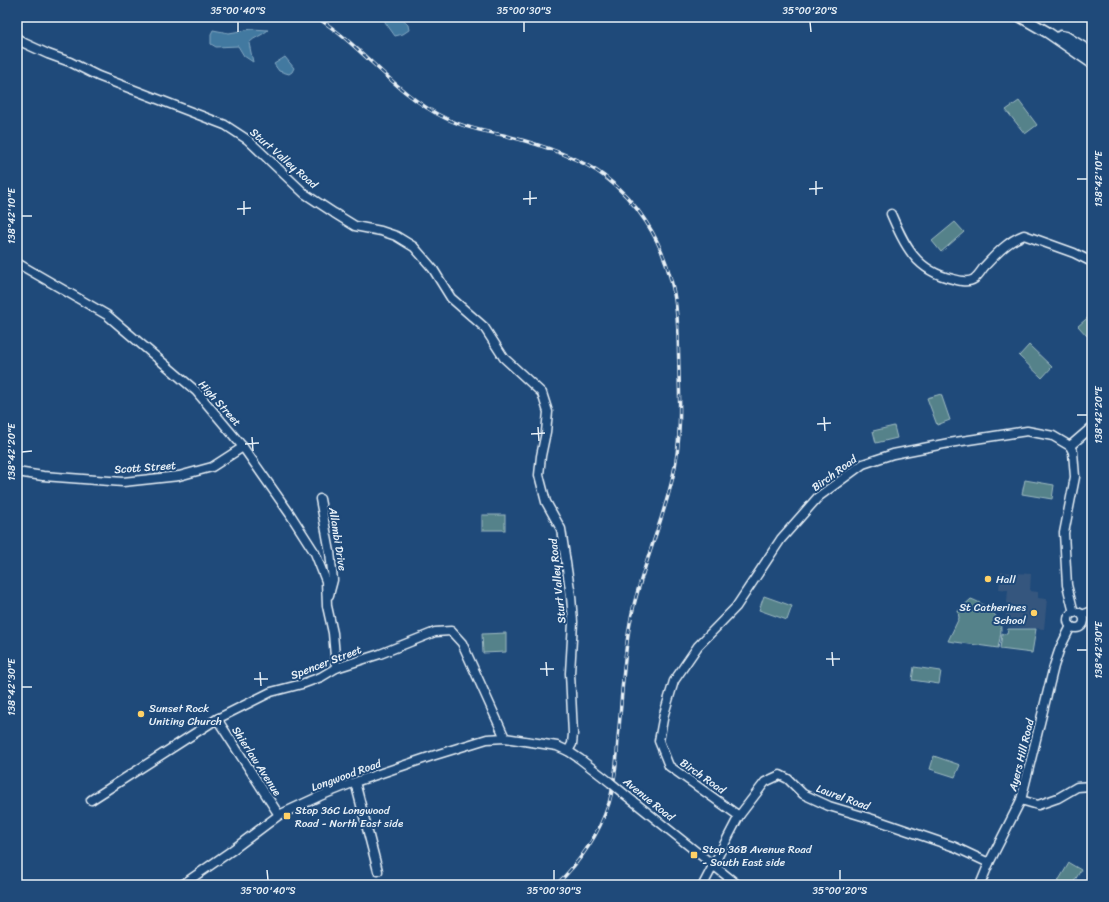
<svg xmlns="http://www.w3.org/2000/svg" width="1109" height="902" font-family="Sriracha,sans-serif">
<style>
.built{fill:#35567e}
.green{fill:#55828a;stroke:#9ebac1}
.water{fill:#4379a0;stroke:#85a9c3}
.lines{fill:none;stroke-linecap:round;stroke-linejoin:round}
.minor-casing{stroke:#e8f1f8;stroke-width:11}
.major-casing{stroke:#e8f1f8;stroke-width:13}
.minor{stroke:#1f4a7a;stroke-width:8}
.major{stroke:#1f4a7a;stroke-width:10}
.rail-casing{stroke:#e8f1f8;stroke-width:3.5}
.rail{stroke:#1f4a7a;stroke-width:2;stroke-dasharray:6;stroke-linecap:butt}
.minor-bridge-casing{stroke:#e8f1f8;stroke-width:11;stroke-linecap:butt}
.minor-bridge{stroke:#1f4a7a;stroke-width:8}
.ticks{fill:none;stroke:#e8f1f8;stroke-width:1.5}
.poi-dot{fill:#ffd166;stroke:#1f4a7a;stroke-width:1.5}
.labels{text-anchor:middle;stroke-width:4;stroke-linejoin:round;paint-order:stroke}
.street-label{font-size:11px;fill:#e8f1f8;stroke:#1f4a7a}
.poi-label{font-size:11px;fill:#e8f1f8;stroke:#1f4a7a;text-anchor:start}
.neatline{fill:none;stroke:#e8f1f8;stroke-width:1.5}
.ticks-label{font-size:10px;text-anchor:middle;fill:#e8f1f8}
</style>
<rect width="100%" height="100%" fill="#1f4a7a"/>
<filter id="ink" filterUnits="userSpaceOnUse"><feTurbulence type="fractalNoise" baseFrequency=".025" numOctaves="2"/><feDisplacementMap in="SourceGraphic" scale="8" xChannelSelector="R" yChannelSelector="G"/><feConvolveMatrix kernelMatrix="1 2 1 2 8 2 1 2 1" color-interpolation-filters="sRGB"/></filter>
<g filter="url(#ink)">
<path class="built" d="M1001,572L1031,574L1030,591L1038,592V598L1047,599L1044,629L1005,626L1008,590L999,589Z"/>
<g class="green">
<path d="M1019,101L1037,125L1025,134L1006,110Z"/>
<path d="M955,222L964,232L941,252L932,241Z"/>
<path d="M1092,314V331L1087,336L1078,326Z"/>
<path d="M1029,345L1052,367L1042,378L1019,356Z"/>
<path d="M941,394L950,420L937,425L927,398Z"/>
<path d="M894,426L897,438L876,443L873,431Z"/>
<path d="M1025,480L1054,485L1052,499L1022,494Z"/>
<rect x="482" y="515" width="23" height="15"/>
<path d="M764,596L792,606L787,620L759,610Z"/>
<path d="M971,599C983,603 1001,616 1001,629C1001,635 999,642 998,648L948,641L959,618L958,611Z"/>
<path d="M1008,629H1036L1032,653L1000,649L1002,634H1007Z"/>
<path d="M506,633V652L483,653L482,634Z"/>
<path d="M914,667L941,671L939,684L912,680Z"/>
<path d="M934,756L960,765L955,777L930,769Z"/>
<path d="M1069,863L1081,870L1072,885H1061L1057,883Z"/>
</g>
<g class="water">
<path d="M385,17C396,17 401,17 408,25L409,30L403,34L395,36L385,22Z"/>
<path d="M252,29L268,30C262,36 254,37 249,43L253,62L244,56L238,46L216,47L211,44V34L213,30L229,33Z"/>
<path d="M285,57L294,68L292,72L289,74L279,71L274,64Z"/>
</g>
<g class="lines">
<defs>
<g id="minor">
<path d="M17,38L24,43L48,54L70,62L98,76L225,125L248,140L305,194L334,213L355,226L381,231L396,236L414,247L433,269L451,298L484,327L504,358L542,393L548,412L546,432L541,456L539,475L546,502L561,529L571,596L573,622L570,673L573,734L572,744L568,751"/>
<path d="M891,214C905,246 916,271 953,279C960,281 968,283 974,279C978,276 981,271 984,267C996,254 1008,241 1024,235L1074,253L1092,262"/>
<path d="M17,263L107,315L196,391L243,447L290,514L315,553L326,581L327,606L333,633L336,668"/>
<path d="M1070,446L1092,427"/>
<path d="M17,472L43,476L123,482L179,476L212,467L243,447"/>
<path d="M320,499L330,552L333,580L329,595"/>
<circle cx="1076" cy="620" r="8"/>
<path d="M1082,615L1092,611"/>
<path d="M217,719L279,815"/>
<path d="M355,782L378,871"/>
<path d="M623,793L738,885"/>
<path d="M91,800L217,719L271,692L302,684L321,677L336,668L380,654L435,632L451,631L462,643L505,738"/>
<path d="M1021,800L1038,805L1058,798L1077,787L1092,786"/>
<path d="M739,816L669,766L659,741L664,714L674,681L698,646L736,607L781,539L818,497L863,464L893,454L949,443L1027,431L1053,436L1070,446L1073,452L1075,477L1064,533L1067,585L1074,613"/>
<path d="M182,885L231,851L279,815L320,796L355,782L432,756L487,739L505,738L557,746L568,751L580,759L611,783"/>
<path d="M703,885L739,816L765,782L780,775L788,779L803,794L829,806L879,821L955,847L989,863"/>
<path d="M980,885L989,863L1021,800L1054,666L1060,648L1071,626"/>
</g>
<g id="major">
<path d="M1021,17L1047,32L1092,63"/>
<path d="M1061,36L1066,37L1092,53"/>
</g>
</defs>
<use href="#minor" class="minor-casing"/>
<use href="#major" class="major-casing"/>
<use href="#minor" class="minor"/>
<use href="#major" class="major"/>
<defs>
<path id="rail" d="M316,17C363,46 395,94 445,118C463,127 483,131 503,135C535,143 577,156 604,176C637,201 661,239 671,280C679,310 678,342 679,372C680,408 681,442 673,476C662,526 639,573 630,623C623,661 622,700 618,738C617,760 615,782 609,803C599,834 579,863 556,885"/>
</defs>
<use href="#rail" class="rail-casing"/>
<use href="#rail" class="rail"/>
<defs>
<path id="minor-bridge" d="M611,783L623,793"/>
</defs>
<use href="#minor-bridge" class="minor-bridge-casing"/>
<use href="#minor-bridge" class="minor-bridge"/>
</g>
</g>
<path class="ticks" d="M238,22V32M524,22V32M810,22L811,32M1077,179H1087M816,181V195M809,189L823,188M530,191V205M523,199L537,198M244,201V215M237,209L251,208M22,216H32M1077,415H1087M824,417L825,431M817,424L831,423M538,427L539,441M531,434L545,433M252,437L253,451M245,444L259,443M22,452L32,451M1077,650H1087M832,652L833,666M826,659H840M546,662L547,676M540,669H554M260,672L261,686M254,679H268M22,687H32M267,870L268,880M554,870V880M840,870V880"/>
<g class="poi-dot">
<circle cx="988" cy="579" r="4"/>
<circle cx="1034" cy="613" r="4"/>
<circle cx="141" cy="714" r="4"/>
<rect x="283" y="812" width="8" height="8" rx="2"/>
<rect x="690" y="851" width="8" height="8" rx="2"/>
</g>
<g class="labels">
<g class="street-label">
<text transform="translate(284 158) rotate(41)" y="4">Sturt Valley Road</text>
<text transform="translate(220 403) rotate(48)" y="4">High Street</text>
<text transform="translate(145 467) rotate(-4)" y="4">Scott Street</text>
<text transform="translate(834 473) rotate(-36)" y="4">Birch Road</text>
<text transform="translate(338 539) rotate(81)" y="4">Allambi Drive</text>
<text transform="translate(557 581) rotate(-96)" y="4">Sturt Valley Road</text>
<text transform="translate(326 662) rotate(-21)" y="4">Spencer Street</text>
<text transform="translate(1021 755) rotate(-76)" y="4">Ayers Hill Road</text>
<text transform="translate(257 761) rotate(57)" y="4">Shierlaw Avenue</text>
<text transform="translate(346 775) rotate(-20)" y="4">Longwood Road</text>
<text transform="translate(703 776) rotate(35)" y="4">Birch Road</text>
<text transform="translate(843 797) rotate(20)" y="4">Laurel Road</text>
<text transform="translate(649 799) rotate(39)" y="4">Avenue Road</text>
</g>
<g class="poi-label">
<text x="996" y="583">Hall</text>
<text x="1026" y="611" text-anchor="end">St Catherines<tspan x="1026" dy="13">School</tspan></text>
<text x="149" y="712">Sunset Rock<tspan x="149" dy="13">Uniting Church</tspan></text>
<text x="295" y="814">Stop 36C Longwood<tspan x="295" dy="13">Road - North East side</tspan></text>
<text x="702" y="853">Stop 36B Avenue Road<tspan x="702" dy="13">- South East side</tspan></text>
</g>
</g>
<rect width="1109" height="902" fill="none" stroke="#1f4a7a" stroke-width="44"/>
<rect x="22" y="22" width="1065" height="858" class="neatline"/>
<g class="ticks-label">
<text x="238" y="14">35°00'40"S</text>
<text x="524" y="14">35°00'30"S</text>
<text x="810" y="14">35°00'20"S</text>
<text transform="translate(1098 179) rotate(-90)" y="4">138°42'10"E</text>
<text transform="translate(11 216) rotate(-90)" y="4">138°42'10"E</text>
<text transform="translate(1098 415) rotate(-90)" y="4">138°42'20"E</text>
<text transform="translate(11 452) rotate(-90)" y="4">138°42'20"E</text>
<text transform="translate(1098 650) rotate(-90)" y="4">138°42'30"E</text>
<text transform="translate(11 687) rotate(-90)" y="4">138°42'30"E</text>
<text x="268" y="894">35°00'40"S</text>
<text x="554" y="894">35°00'30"S</text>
<text x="840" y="894">35°00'20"S</text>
</g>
</svg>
